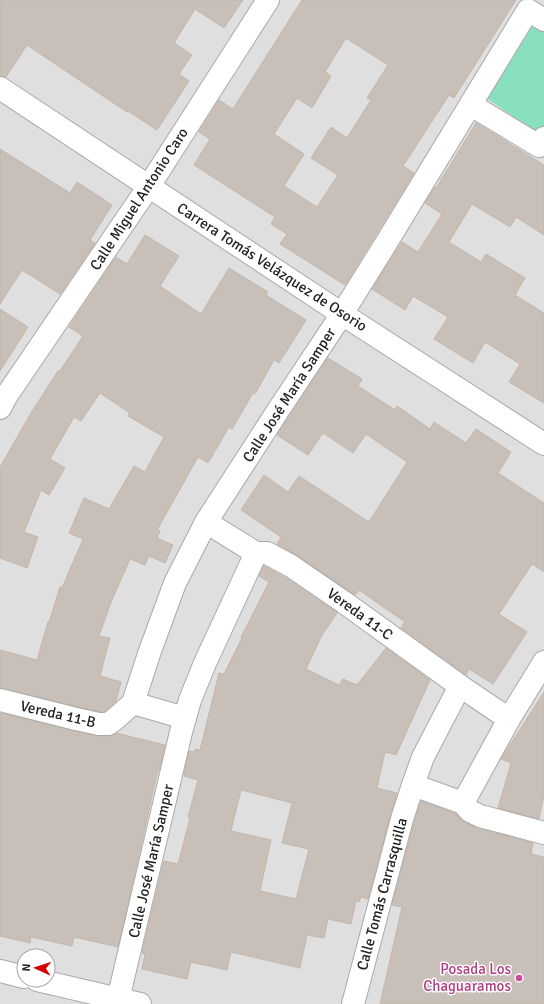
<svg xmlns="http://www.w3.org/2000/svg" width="544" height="1004" font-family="Signika,sans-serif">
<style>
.residential{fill:#e0dfdf;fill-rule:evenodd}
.pitch{fill:#88e0be}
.building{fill:#c7bfb8;stroke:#c4b6ab;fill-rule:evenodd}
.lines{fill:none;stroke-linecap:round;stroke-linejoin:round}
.minor-casing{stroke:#a9a9a9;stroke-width:24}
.minor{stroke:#fff;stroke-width:22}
.hotel-dot{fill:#d1479c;stroke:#fff;stroke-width:1.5}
.labels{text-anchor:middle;stroke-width:3;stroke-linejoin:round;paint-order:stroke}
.street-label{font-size:15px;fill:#222;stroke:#fff}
.hotel-label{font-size:15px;fill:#b23c85;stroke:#fff;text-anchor:end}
</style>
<rect width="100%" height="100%" fill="#f2efe9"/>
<path class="residential" d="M0,0H544V1004H0ZM24,956H48V980H24Z"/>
<path class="pitch" d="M535,22L544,28V128L540,134L486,98Z"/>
<g class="building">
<path d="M0,0H243L224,28L195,9L174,43L192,55L179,74L189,81L157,130L128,111L127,112L27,45L6,77L0,76Z"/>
<path d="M302,0H516L454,98L449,95L403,166L414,173L345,285L280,244L287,234L271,224L275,217L194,165L210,139L199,132L219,100L233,109ZM346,38L388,65L367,98L371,100L347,138L331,127L311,158L338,175L317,207L284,186L304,154L274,134L297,98L312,108L331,76L325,72Z"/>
<path d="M476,123L544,165V235L516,217L510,227L472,204L449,242L481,262L486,254L525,278L515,295L544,313V403L509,382L520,364L485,342L473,363L434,339L448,317L413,296L405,310L372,289L402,242L418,252L442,214L425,203L435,187L436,188Z"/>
<path d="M0,149L70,193L77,182L112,205L90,240L95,243L60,294L22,270L0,304Z"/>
<path d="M145,235L179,256L160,286L201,314L229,268L268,292L266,295L306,320L279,363L274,360L255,394L253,393L232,429L229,427L208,463L198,457L179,491L157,530L160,531L157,538L173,545L165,563L149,556L145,565L130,559L111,602L99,636L110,638L100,676L121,682L116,701L104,712H100L0,688V650L37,660L48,622H49L60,587L62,588L83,539L69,533L84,498L109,509L134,466L145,472L164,437L128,416L130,413L100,393L81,421L74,417L50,459L65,468L49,495L41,490L24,532L38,537L27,568L0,558V467L31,413L58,371H60L83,336L69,327L116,257L127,264Z"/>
<path d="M0,309L28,327L0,371Z"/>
<path d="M328,358L362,379L358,386L395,410L397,406L430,429L434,422L466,443L476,429L511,452L498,473L544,503V572L532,564L499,614L527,632L493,684L469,669L466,675L401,628L405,622L359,590L355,595L298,556L277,544L281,537L241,510L264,475L288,492L299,476L369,522L407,462L366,434L353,453L323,433L308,455L277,435Z"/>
<path d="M264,566L284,577L337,613L322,635L306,669L339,685L343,679L357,685L386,648L430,680L396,755L385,752L377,788L397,793L390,816L368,899L361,897L359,902L356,901L351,924L328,919L324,938L307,935L300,968L231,952L227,970L191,962L187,979L142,969L145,954L142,953L164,861L178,864L190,818L188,817L198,780L184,776L189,751L195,752V749L200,750L219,673L224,674L242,638L241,637L269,582L259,576ZM241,790L292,803L282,843L309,849L296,899L260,891L271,840L231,831Z"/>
<path d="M544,692V796L539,819L498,808L511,763L501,759Z"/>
<path d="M0,713L96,736H108L116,733L165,745L159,770H158L118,947L74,937L72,946L31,937L30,943L0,936Z"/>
<path d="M421,801L456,814L464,822L477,828L533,843L531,854L544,857V1004H380L402,907L392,905L414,823Z"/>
</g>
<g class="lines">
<defs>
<g id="minor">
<path d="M0,88L342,314L544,444"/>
<path d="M471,105L539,146L544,138"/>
<path d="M0,408L7,395L149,186L268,0"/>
<path d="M206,522L256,553"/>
<path d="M256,553H267L291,566L345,603L460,686L509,719"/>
<path d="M0,700L76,719L99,724H108L114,720L133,703L150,651L175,583L206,522L279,409L342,314L388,240L528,10L544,20"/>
<path d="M133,703L185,718"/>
<path d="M413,785L463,803L470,811L480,816L544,833"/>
<path d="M463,803L509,719L544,662"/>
<path d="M0,971L24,977"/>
<path d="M37,980L140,1004"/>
<path d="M117,1004L181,732L190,700L205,663L256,553"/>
<path d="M353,1004L402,819L413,785L423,757L436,732L460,686"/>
</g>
</defs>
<use href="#minor" class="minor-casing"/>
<use href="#minor" class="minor"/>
</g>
<circle class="hotel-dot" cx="519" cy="978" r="4"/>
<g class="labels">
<g class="street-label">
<text transform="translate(139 199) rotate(-57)" y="5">Calle Miguel Antonio Caro</text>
<text transform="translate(272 267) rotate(33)" y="5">Carrera Tomás Velázquez de Osorio</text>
<text transform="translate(289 395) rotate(-57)" y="5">Calle José María Samper</text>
<text transform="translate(360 614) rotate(36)" y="5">Vereda 11-C</text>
<text transform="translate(58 714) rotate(13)" y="5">Vereda 11-B</text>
<text transform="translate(151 861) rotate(-77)" y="5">Calle José María Samper</text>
<text transform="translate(382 894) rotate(-75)" y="5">Calle Tomás Carrasquilla</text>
</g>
<g class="hotel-label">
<text x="511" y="974">Posada Los<tspan x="511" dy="17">Chaguaramos</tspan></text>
</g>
</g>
<g transform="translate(36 968) rotate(273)"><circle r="19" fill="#ffffff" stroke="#a7a7a7"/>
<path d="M0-3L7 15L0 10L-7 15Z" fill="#d40000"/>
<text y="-6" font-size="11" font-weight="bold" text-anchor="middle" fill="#222222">N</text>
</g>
</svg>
